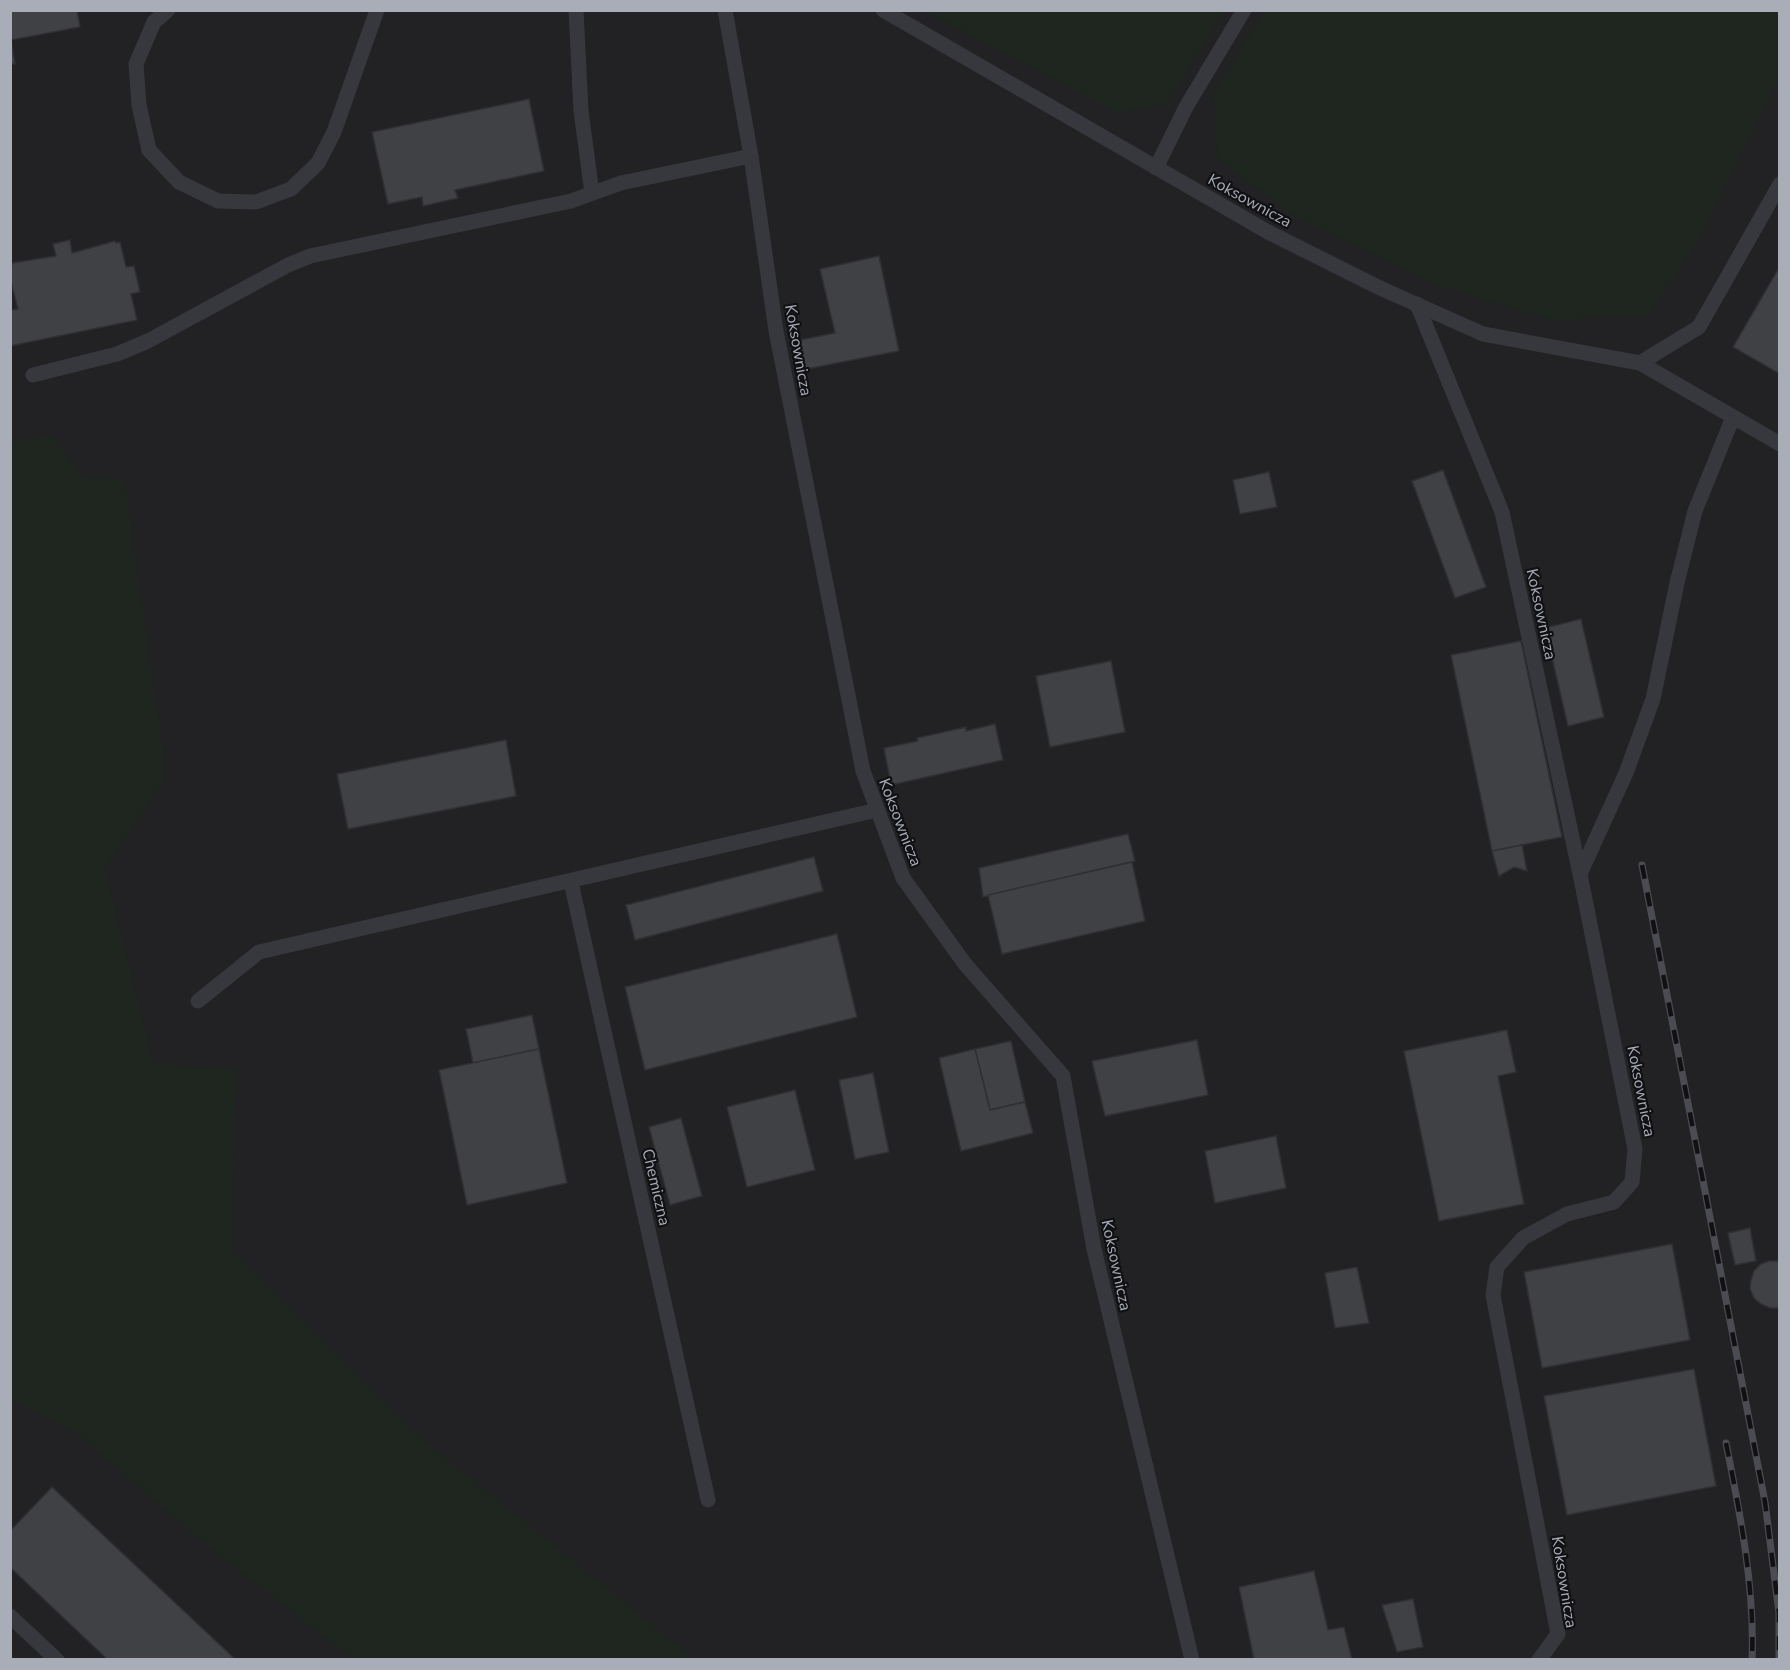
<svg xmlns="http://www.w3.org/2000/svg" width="1790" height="1670" font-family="'Nunito Sans',sans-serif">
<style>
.built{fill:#222225}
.green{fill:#1e261f}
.building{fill:#404145;stroke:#303034;stroke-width:1.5}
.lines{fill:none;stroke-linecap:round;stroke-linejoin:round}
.lane{stroke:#37383d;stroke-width:15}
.rail-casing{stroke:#4a4c52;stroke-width:7}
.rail{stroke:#111113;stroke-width:4.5;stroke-dasharray:14;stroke-linecap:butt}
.labels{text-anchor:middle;stroke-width:4.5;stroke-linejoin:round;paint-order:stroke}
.street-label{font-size:16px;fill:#a8adb8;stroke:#111113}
</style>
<rect width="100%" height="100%" fill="#161618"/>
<path class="built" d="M10,11H1779V1659H11Z"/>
<g class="green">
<path d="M926,11H1224L1168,104L1117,113Z"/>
<path d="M1265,11H1779V78L1695,247L1649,317L1551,320L1440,286L1297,218L1218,159L1213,94Z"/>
<path d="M53,436L84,477L125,480L167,777L105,868L154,1064L237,1068L232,1250L413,1431L695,1659H352L189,1531L80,1436L11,1399L10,442Z"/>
</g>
<g class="building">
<path d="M10,10H77L80,27L11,40L15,64H10Z"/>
<path d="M529,99L544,171L455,190L458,198L423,206L422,197L388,204L372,132Z"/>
<path d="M70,240L72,253L115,241L116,243L120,242L126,267L134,266L140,292L131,294L137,320L10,346V310L18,309L10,278L12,263L56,256L53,244Z"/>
<path d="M879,256L899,351L801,370L795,341L835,333L820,269Z"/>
<path d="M1780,266V374L1733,347Z"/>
<path d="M1443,470L1486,587L1455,598L1412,481Z"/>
<path d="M1269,472L1277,507L1240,514L1233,480Z"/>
<path d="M1581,619L1604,717L1568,726L1545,628Z"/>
<path d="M1521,641L1562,837L1492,851L1451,655Z"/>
<path d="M1111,661L1125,732L1050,747L1036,676Z"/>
<path d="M995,724L1003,760L891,785L884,748L918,741L917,738L966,727V731Z"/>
<path d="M506,740L516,796L348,829L337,774Z"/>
<path d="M1128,834L1135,861L983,897L979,868Z"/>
<path d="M1522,845L1527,871L1514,867L1499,876L1492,851Z"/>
<path d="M814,857L823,891L635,940L626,905Z"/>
<path d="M1132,862L1145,921L1002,954L988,895Z"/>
<path d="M837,934L857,1017L645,1070L625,987Z"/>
<path d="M532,1015L539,1049L473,1063L466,1029Z"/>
<path d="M1507,1030L1516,1072L1498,1076L1524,1204L1439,1221L1404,1051Z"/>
<path d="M1197,1040L1208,1095L1105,1116L1092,1061Z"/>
<path d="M1011,1041L1025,1102L990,1110L975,1049Z"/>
<path d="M539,1049L567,1183L467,1205L439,1070Z"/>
<path d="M975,1049L990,1110L1025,1102L1033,1133L961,1151L939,1058Z"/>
<path d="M873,1073L889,1152L855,1159L839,1080Z"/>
<path d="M795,1090L815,1170L747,1187L727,1107Z"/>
<path d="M681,1118L702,1196L670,1205L649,1127Z"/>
<path d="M1276,1136L1286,1188L1215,1203L1205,1151Z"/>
<path d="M1750,1228L1756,1261L1735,1265L1728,1233Z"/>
<path d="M1672,1244L1690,1340L1542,1368L1524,1272Z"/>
<path d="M1769,1261H1780L1779,1308H1770L1761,1304L1754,1298L1750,1289L1751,1280L1754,1271L1761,1264Z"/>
<path d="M1357,1267L1369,1323L1335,1328L1325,1273Z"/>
<path d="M1694,1369L1716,1486L1567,1515L1544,1396Z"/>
<path d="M52,1487L236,1660H108L13,1570L10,1568V1531Z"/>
<path d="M1314,1571L1328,1630L1344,1627L1352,1660H1254L1239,1587Z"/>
<path d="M1413,1599L1423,1647L1397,1652L1382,1605Z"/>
</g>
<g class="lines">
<g class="lane">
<path d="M168,10L154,22L136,64L139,105L149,150L179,182L218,201L256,202L291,189L318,163L334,132L377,10"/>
<path d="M576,10L581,111L592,193"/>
<path d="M725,10L751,156L776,331L863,771L903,878L965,964L1063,1076L1094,1249L1192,1660"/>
<path d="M883,10L1268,232L1380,288L1483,334L1640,363L1699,327L1780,184"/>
<path d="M1156,168L1186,107L1244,10"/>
<path d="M1417,304L1502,512L1580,874L1635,1149L1632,1182L1614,1202L1567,1214L1523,1238L1497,1267L1493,1295L1558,1634L1539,1660"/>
<path d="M1640,363L1780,444"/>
<path d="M33,375L117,354L148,341L288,265L310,256L571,201L621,183L751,156"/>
<path d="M1580,874L1626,773L1653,699L1677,583L1695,511L1733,417"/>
<path d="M571,882L708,1500"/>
<path d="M198,1001L259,952L877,810"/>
<path d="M10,1616L57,1660"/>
</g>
<defs>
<g id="rail">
<path d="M1642,865L1765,1502L1779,1613V1660"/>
<path d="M1726,1443C1740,1513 1755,1588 1752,1660"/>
</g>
</defs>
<use href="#rail" class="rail-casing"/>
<use href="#rail" class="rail"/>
</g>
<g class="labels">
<g class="street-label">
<text transform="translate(1250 200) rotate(29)" y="6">Koksownicza</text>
<text transform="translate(799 350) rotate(80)" y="6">Koksownicza</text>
<text transform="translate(1542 614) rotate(78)" y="6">Koksownicza</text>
<text transform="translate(901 822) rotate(69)" y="6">Koksownicza</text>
<text transform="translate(1642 1091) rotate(79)" y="6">Koksownicza</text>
<text transform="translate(657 1187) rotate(77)" y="6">Chemiczna</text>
<text transform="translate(1117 1265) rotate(78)" y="6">Koksownicza</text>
<text transform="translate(1565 1582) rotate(81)" y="6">Koksownicza</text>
</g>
</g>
<rect width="1790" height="1670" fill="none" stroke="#a8adb8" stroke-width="24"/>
</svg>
